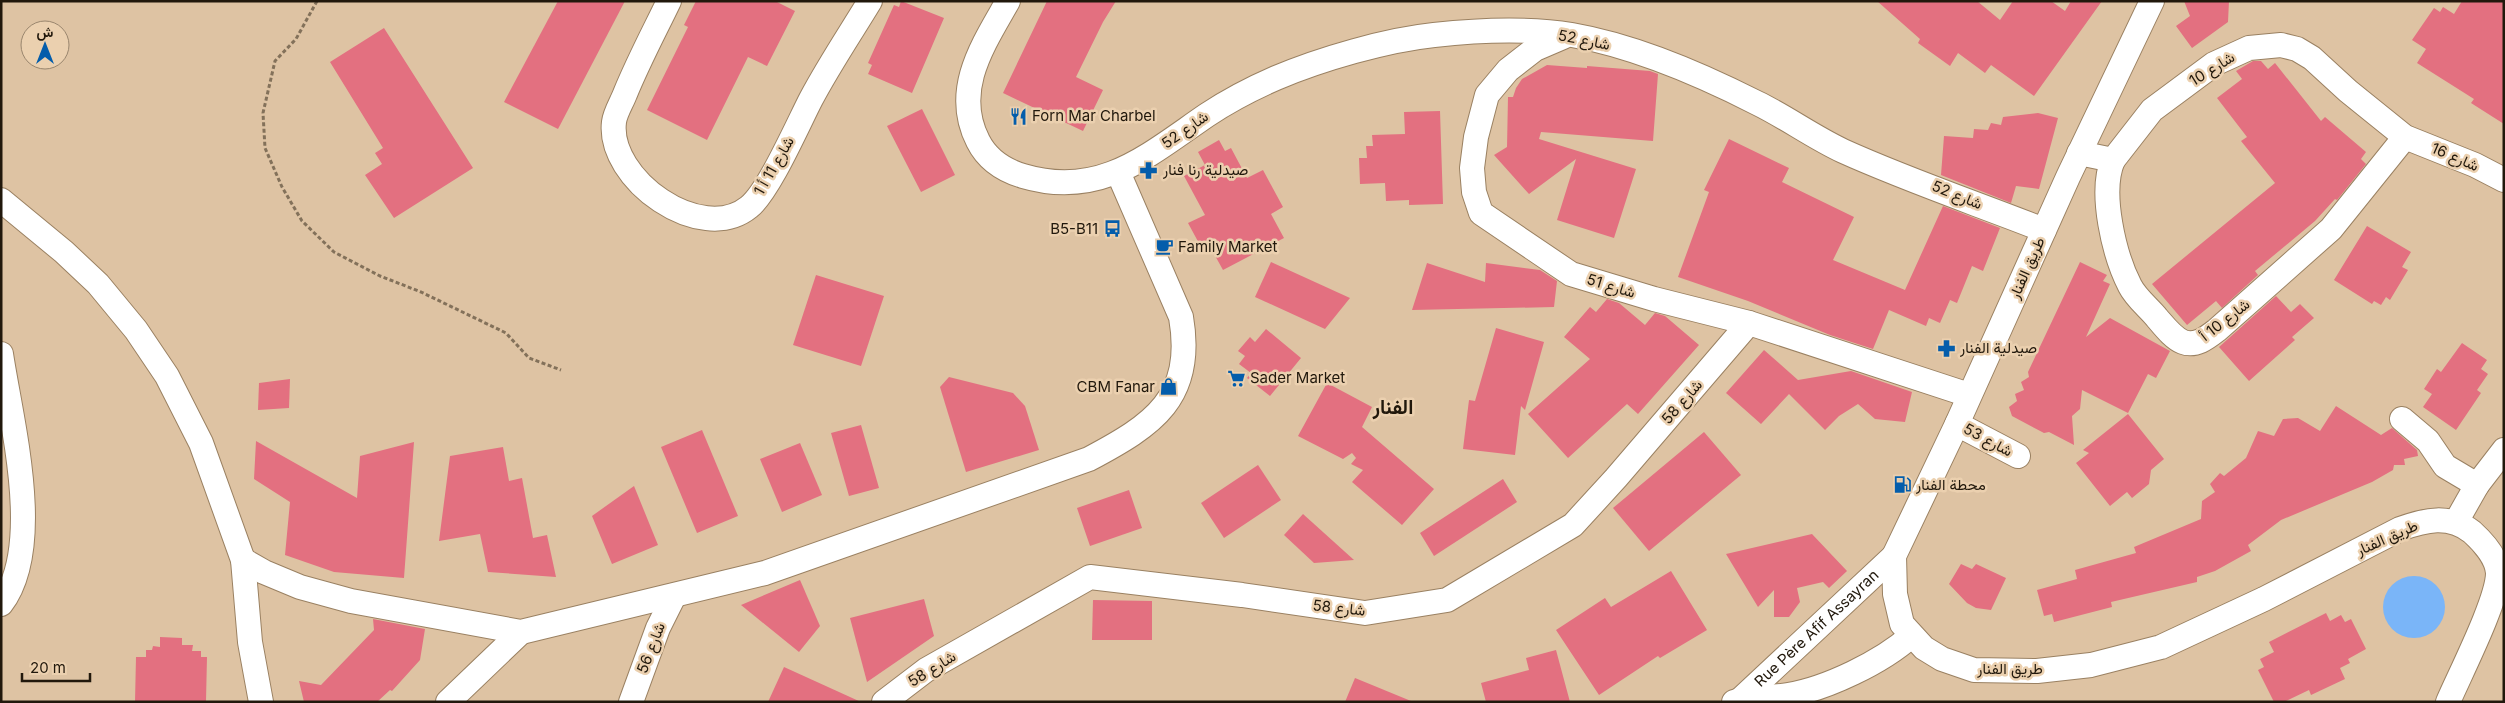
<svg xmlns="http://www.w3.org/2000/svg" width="2505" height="703" font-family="Inter,Vazirmatn,sans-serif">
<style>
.water{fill:#7ab5f8}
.building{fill:#e37080}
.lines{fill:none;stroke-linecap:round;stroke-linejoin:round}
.minor-casing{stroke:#9a8162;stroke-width:26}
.path{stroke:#83715a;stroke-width:3;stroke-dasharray:4 2.5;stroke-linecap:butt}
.minor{stroke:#fff;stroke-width:24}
.labels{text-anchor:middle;stroke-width:5;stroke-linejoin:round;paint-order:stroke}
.street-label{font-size:15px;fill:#21180c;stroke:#ebd0af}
.poi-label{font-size:15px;fill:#21180c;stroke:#ebd0af;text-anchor:start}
.district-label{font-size:20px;font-weight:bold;fill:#21180c;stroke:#ebd0af}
</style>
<rect width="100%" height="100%" fill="#dec3a3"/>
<circle class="water" cx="2414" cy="607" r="31"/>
<g class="building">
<path d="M558,1H625L558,129L504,102Z"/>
<path d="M696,1H775L795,11L767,66L748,57L707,140L647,110L688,27L684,25Z"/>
<path d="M901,1L944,18L912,93L868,74L872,65L868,63L894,5L899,7Z"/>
<path d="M1047,1H1116L1103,22L1076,77L1103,90L1083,131L1003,93Z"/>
<path d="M1877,1H1977L2000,20L2013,1H2051L2065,11L2071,1H2102L2034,96L1991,65L1985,73L1958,53L1950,66L1918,43L1920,39Z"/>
<path d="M2184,1H2229L2228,22L2192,48L2176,26L2190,16Z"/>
<path d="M2462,1H2504V124L2471,103L2474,99L2417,63L2426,49L2412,40L2434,8L2440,12L2443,7L2454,14Z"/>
<path d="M384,28L473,168L394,218L365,175L382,164L375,153L383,148L330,62Z"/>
<path d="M2253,61H2261L2268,69L2275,63L2321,121L2325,117L2366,152L2361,159L2366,164L2337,200L2335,199L2315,221L2255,271L2258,275L2222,308L2216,301L2187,325L2152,284L2275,183L2241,141L2247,137L2217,98L2242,79L2236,71Z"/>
<path d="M1547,65L1587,68V66L1650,71L1658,74L1653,141L1541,132L1539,139L1636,169L1614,238L1557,220L1576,159L1529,194L1494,155L1507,147L1508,97H1513L1516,88L1522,79Z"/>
<path d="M922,109L955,175L921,192L887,126Z"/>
<path d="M1440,111L1443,204L1409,205V200L1386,201L1385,183L1360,184L1359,158H1367L1366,146H1373L1372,135L1405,134L1404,112Z"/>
<path d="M2038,113L2058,118L2039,189L2016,186L2011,203L1941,175L1944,136L1973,138L1974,129L1988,130L1991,123L2001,125L2003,117Z"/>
<path d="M1729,139L1789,168L1782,182L1854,217L1833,260L1905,290L1943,206L2000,228L1983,271L1972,266L1957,303L1950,300L1940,323L1929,318L1926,326L1889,310L1873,349L1830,335L1748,301L1678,277L1709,192L1704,190Z"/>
<path d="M1219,140L1225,151L1231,148L1247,178L1263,170L1283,207L1271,214L1284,238L1223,270L1208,243L1201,247L1188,223L1205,215L1184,176L1205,165L1198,152Z"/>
<path d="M2367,226L2411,252L2402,267L2408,270L2390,300L2386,297L2381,305L2374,301L2372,304L2334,280Z"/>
<path d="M1271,262L1350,298L1325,329L1255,297Z"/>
<path d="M2080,262L2107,275L2103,281L2110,284L2086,337L2110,318L2170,351L2156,378L2148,374L2128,413L2082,390L2080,409L2072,416L2074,445L2049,432L2044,433L2012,416L2009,407L2017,401L2015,394L2024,390L2021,382L2029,377L2028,372Z"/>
<path d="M1427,263L1485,282L1486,263L1540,270L1557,281L1554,307L1412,310Z"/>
<path d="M816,275L884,296L861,366L793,345Z"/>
<path d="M2276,296L2291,312L2300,304L2314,318L2292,337L2295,340L2249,381L2219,347Z"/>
<path d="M1607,299L1619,303L1645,325L1655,313L1665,316L1699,345L1638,414L1627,404L1568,458L1528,414L1590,359L1564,337L1590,307L1596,312Z"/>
<path d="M1496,328L1544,342L1525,410L1521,406L1515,455L1463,449L1469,400L1475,401Z"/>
<path d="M1266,329L1301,358L1270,396L1247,378L1251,373L1239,364L1245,356L1238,351L1250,337L1255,342Z"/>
<path d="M2462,343L2487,360L2481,369L2488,374L2477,390L2481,393L2456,430L2423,407L2432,394L2424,389L2437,369L2441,372Z"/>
<path d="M1764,350L1798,380L1851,371L1912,392L1905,422L1875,419L1858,404L1839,416L1825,430L1789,394L1761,424L1726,393Z"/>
<path d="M949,377L1013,393L1025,406L1039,450L966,472L940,387Z"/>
<path d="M290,379L289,408L258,410L259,383Z"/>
<path d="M1327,383L1372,407L1362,427L1434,489L1402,525L1352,482L1363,470L1351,464L1356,458L1352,453L1343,459L1298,436Z"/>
<path d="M2336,406L2381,435L2392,428L2417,450L2418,456L2404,459L2405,465H2394L2393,470L2372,482L2281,520L2248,545L2251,551L2215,571L2197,577V582L2111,602L2112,607L2054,622L2052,614L2044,616L2037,590L2077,579L2075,570L2136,553L2134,547L2201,519L2202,501L2215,492L2210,484L2220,473L2224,476L2246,458L2258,431L2274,436L2283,419L2298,418L2320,431Z"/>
<path d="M2128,414L2164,459L2151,470L2149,484L2132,498L2127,492L2110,506L2076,463L2089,453L2083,450Z"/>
<path d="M861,425L879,488L849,496L831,433Z"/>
<path d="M702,430L738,516L697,533L661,447Z"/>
<path d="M1704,432L1741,475L1649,551L1613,508Z"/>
<path d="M256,441L357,498L360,456L414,442L404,578L334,572L285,555L290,502L254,479Z"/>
<path d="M800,443L822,495L782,512L760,459Z"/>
<path d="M503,447L509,481L522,478L533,538L547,535L556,577L488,572L480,534L439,541L450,456Z"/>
<path d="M1258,465L1281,500L1224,538L1201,503Z"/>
<path d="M1503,479L1517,502L1434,556L1420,533Z"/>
<path d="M634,486L658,545L612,564L592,516Z"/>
<path d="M1129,490L1142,528L1090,546L1077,508Z"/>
<path d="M1303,514L1354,560L1314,563L1284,535Z"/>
<path d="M1812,534L1847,571L1829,588L1823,582L1797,588L1800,602L1789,617H1774V590L1758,607L1726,554Z"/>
<path d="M1961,564L1972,569L1976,564L2006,578L1991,610L1976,608L1967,603L1949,584Z"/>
<path d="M1671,571L1707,630L1660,658L1658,656L1599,695L1556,630L1605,598L1611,607Z"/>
<path d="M800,580L820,626L799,652L741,605Z"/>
<path d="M924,599L934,636L867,682L850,618Z"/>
<path d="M1093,600L1152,601V640H1092Z"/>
<path d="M2326,613L2330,621L2341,615L2345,622L2351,619L2366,649L2348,659L2350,663L2340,668L2345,679L2311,695L2309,690L2284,702H2274L2258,670L2264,667L2260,659L2274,652L2269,642Z"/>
<path d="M373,619L425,629L420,660L392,691L390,690L377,702H304L299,681L321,685L374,630Z"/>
<path d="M160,637L182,638V645H193L192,651H201V657H207L206,701L135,702L136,657H146V650H152L153,646L160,647Z"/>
<path d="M1556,650L1570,702H1486L1481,683L1529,670L1526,658Z"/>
<path d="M784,667L861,702H768Z"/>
<path d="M1355,678L1411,701V702H1345Z"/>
</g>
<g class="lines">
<defs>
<g id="minor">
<path d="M669,1C654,32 638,62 625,94C622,102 615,113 614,122C607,179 701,246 749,207C769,191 798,124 811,99C829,65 850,34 870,1"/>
<path d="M1008,1C983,45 952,90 978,141C987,159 1003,170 1023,176C1100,199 1147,156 1207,115C1228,101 1253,88 1276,78C1321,59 1386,40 1434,35C1479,30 1528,28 1572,35C1635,46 1700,74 1757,103C1786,117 1813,137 1843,151C1907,180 1978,204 2044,230"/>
<path d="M2152,1L2068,177L1957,424L1894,556L1895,594L1902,624L1924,648L1942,659L1974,670L2037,671L2091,665L2161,647L2264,599L2400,529C2425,520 2449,514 2472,532C2483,542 2497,558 2498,573C2498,600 2460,674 2448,702"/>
<path d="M1563,37L1535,49L1508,70L1487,95L1476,137L1472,168L1474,192L1481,213L1571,274L1654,299L1749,323L1969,395"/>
<path d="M2079,153L2113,160L2152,110L2214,64L2249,48L2281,45L2297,49L2312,58L2348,91L2405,137L2475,165L2504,180"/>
<path d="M2113,160C2099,192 2114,255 2130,286C2136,298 2149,308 2157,318C2164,326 2173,338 2183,342C2196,347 2208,337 2217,330L2331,229L2405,137"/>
<path d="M1,200L64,252L98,284L136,330L167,376L201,443L243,560L250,642L261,702"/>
<path d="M1,354C11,421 45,547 1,604"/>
<path d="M2402,419L2428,441L2445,466L2477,485"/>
<path d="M1957,424L2018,456"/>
<path d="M2456,522L2477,485L2504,450"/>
<path d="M243,560L264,572L300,587L351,601L521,632L765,573L1089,459C1153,425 1195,398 1181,317L1118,172"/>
<path id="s1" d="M1740,700L1894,556"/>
<path d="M448,702L521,632"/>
<path d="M631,702L658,628L674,596"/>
<path d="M884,702L926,670L1090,577L1242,595L1365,613L1447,600L1573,525L1616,478L1749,323"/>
<path d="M1734,702C1750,696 1771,698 1788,695C1826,689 1882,662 1911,636"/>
</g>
</defs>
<use href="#minor" class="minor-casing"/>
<path class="path" d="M317,1L296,39L275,61L263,113L265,148L282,187L302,221L334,252L380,276L421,292L506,333L529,358L561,370"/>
<use href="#minor" class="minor"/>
</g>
<defs>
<symbol id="restaurant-bare" viewBox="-9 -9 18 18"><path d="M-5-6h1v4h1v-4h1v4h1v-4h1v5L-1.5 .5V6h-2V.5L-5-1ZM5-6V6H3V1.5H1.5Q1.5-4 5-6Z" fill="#045dab" stroke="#ebd0af" stroke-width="2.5" paint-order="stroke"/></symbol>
<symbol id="pharmacy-bare" viewBox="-9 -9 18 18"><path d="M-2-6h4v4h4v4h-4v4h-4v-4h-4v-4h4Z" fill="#045dab" stroke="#ebd0af" stroke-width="2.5" paint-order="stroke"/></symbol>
<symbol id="bus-bare" viewBox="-9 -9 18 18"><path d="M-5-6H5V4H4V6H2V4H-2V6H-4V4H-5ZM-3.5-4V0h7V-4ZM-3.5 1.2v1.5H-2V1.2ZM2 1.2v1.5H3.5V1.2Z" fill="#045dab" stroke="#ebd0af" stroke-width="2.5" paint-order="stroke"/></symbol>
<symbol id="cafe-bare" viewBox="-9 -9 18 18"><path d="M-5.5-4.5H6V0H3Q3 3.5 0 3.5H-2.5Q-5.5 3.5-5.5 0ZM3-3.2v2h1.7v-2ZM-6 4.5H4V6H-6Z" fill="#045dab" stroke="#ebd0af" stroke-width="2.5" paint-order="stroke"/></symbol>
<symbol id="supermarket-bare" viewBox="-9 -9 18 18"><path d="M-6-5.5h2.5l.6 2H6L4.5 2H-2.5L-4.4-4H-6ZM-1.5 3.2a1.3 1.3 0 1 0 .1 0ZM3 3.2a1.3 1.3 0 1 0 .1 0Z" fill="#045dab" stroke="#ebd0af" stroke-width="2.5" paint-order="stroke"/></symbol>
<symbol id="shop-bare" viewBox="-9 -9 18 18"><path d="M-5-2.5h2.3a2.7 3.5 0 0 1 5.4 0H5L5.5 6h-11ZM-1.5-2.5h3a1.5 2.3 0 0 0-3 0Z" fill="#045dab" stroke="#ebd0af" stroke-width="2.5" paint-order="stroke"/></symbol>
<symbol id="fuel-bare" viewBox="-9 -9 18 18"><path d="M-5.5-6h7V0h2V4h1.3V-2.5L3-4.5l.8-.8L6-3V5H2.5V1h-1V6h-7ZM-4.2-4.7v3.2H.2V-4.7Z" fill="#045dab" stroke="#ebd0af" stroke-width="2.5" paint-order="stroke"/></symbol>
</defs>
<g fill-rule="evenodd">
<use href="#restaurant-bare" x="1006" y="104" width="25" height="25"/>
<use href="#pharmacy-bare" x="1136" y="158" width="25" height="25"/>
<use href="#bus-bare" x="1100" y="216" width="25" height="25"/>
<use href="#cafe-bare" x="1152" y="234" width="25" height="25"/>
<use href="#pharmacy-bare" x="1934" y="336" width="25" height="25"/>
<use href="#supermarket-bare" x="1224" y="366" width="25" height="25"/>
<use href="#shop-bare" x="1156" y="374" width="25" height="25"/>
<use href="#fuel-bare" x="1890" y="472" width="25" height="25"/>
</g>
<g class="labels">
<g class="street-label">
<text transform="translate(1584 40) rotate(11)" y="5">شارع 52</text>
<text transform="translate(2212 69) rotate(-32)" y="5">شارع 10</text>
<text transform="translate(1185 130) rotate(-35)" y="5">شارع 52</text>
<text transform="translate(2455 157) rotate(23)" y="5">شارع 16</text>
<text transform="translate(774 166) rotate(-60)" y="5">شارع 11 أ 1</text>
<text transform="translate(1957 195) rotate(22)" y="5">شارع 52</text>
<text transform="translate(2027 268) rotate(-66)" y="5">طريق الفنار</text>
<text transform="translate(1611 286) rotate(17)" y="5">شارع 51</text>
<text transform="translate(2225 320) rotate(-38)" y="5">شارع 10 أ</text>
<text transform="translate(1682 402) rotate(-49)" y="5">شارع 58</text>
<text transform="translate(1988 440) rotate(28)" y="5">شارع 53</text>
<text transform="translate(2387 538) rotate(-24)" y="5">طريق الفنار</text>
<text transform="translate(1339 608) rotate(6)" y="5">شارع 58</text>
<text dy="5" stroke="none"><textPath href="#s1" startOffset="105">Rue Père Afif Assayran</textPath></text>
<text transform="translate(651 648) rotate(-69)" y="5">شارع 56</text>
<text transform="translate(932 669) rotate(-32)" y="5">شارع 58</text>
<text x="2010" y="674">طريق الفنار</text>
</g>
<g class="poi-label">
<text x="1032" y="121">Forn Mar Charbel</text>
<text x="1163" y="175">صيدلية رنا فنار</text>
<text x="1098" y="234" text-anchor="end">B5-B11</text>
<text x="1178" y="252">Family Market</text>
<text x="1960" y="353">صيدلية الفنار</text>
<text x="1250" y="383">Sader Market</text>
<text x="1155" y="392" text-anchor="end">CBM Fanar</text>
<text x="1916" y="490">محطة الفنار</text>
</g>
<g class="district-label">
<text x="1393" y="414">الفنار</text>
</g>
</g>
<rect width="2505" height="703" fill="none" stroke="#21180c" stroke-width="5"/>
<g transform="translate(45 45)"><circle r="24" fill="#ebd0af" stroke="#9a866e"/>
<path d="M0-4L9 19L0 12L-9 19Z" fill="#045dab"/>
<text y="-8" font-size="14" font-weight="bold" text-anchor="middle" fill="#21180c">ش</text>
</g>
<path d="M22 673v8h68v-8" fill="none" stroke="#21180c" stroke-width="2.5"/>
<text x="30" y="673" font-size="15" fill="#21180c" stroke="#ebd0af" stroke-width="4" paint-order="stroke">20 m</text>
</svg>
